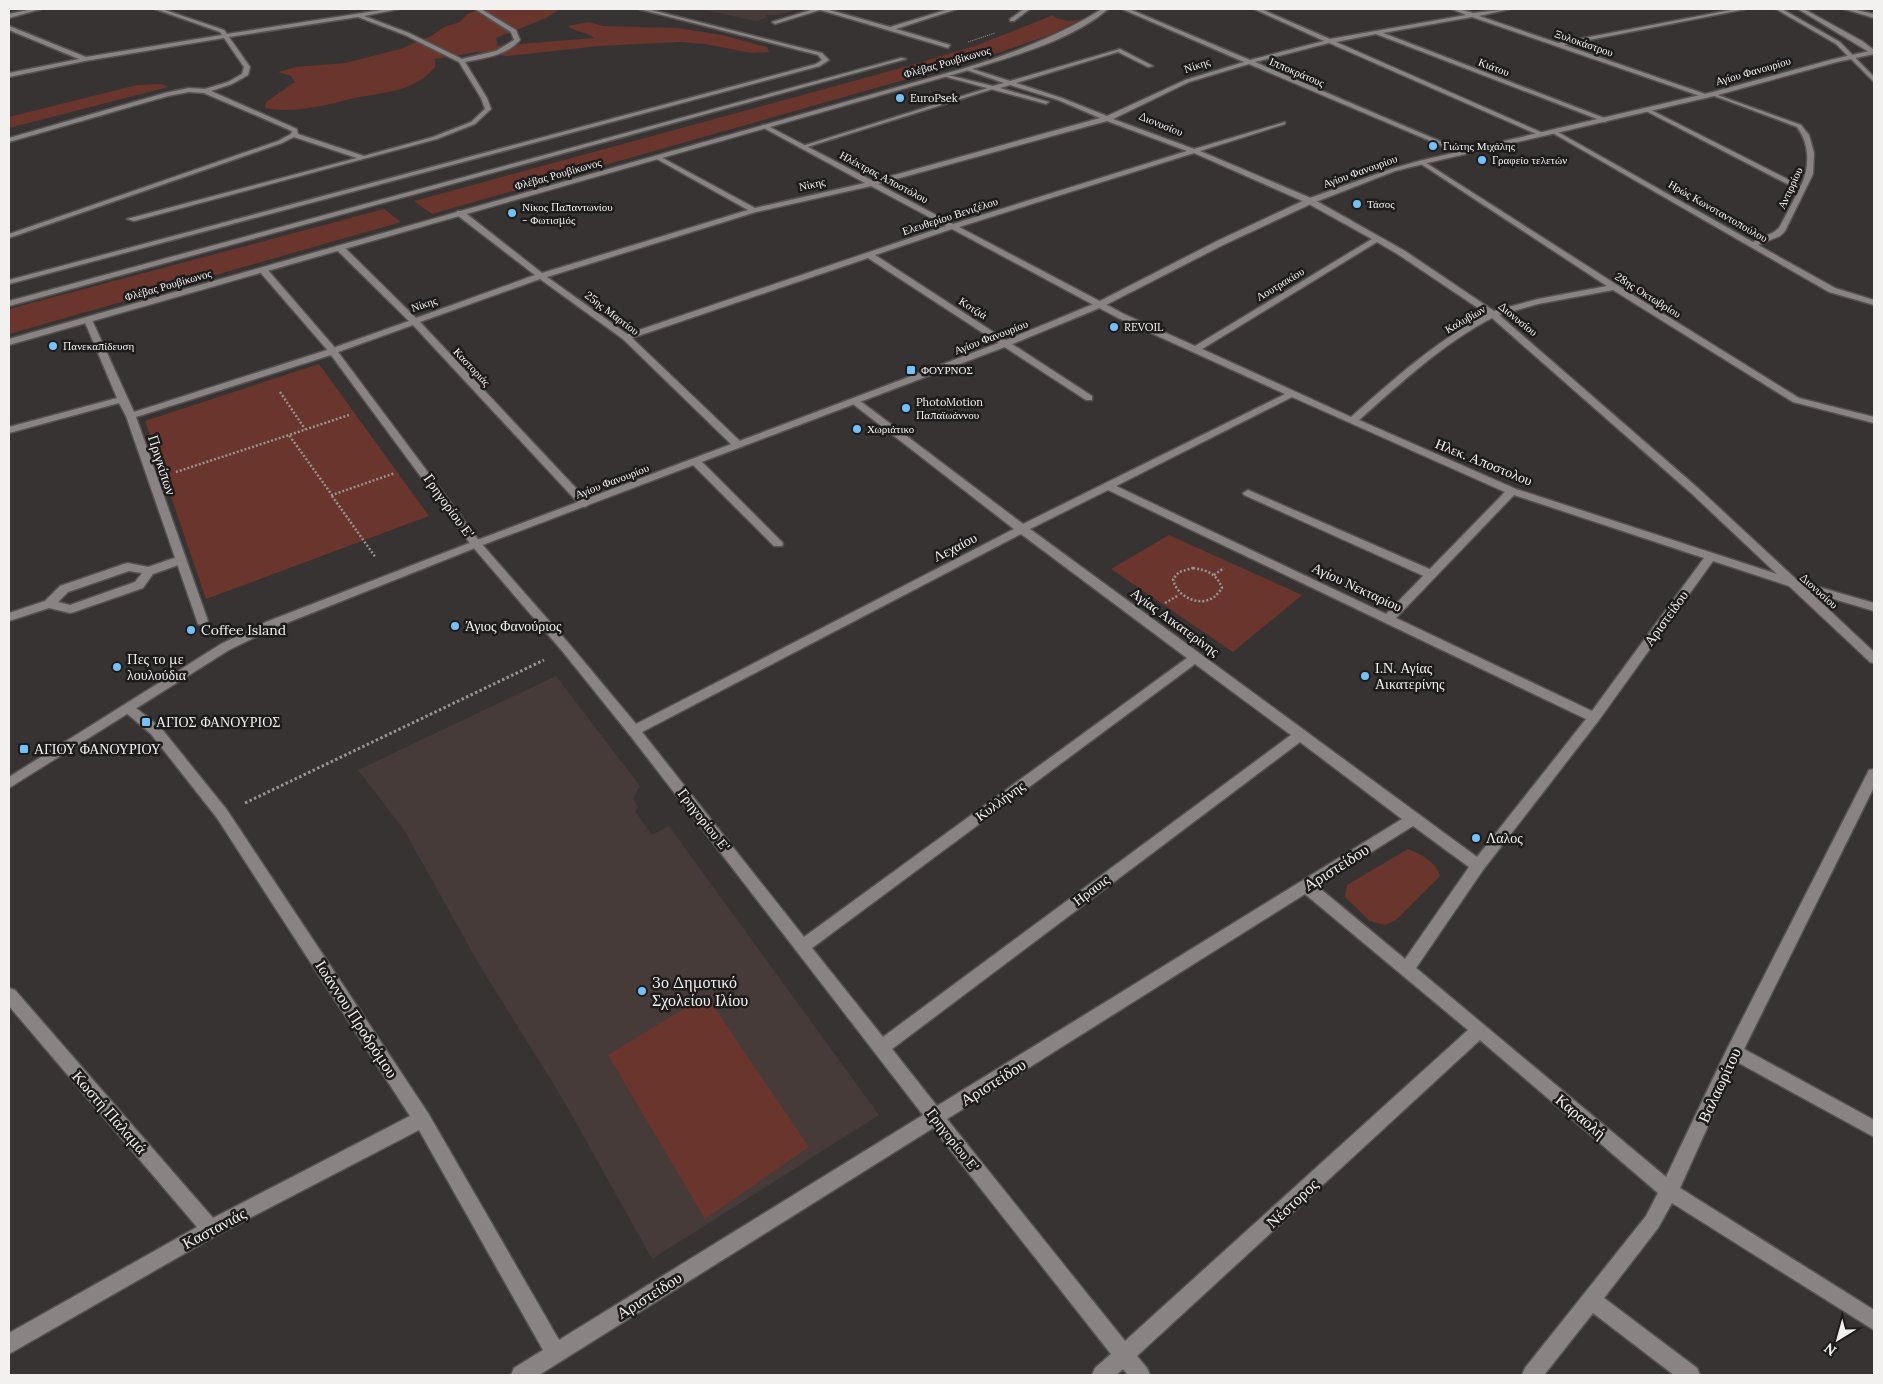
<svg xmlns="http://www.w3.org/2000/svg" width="1883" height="1384" font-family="Lora,serif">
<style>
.built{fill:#463b39}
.green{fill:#69352c}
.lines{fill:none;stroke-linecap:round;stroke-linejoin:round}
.service-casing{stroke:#555252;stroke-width:3}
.pedestrian-casing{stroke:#555252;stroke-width:3}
.minor-casing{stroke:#555252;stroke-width:3}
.tertiary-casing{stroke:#555252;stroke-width:3}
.secondary-casing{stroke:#555252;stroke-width:3}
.path-far2{stroke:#979493;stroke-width:1;stroke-dasharray:1 1;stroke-linecap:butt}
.path-far1{stroke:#979493;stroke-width:2.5;stroke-dasharray:2 2;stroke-linecap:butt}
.path{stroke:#979493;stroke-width:3;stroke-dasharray:2.5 2.5;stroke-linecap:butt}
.service{fill:#898483;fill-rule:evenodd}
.pedestrian{fill:#898483;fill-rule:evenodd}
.minor{fill:#898483;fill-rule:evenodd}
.tertiary{fill:#898483;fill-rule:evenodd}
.secondary{fill:#898483;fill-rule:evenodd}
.poi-dot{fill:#75c0f6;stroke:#1d1b1b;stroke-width:2}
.labels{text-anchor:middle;stroke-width:5;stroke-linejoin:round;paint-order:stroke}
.far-street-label{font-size:11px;fill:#f3f1f0;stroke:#1d1b1b}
.far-poi-label{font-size:11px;fill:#f3f1f0;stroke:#1d1b1b;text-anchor:start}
.street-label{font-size:14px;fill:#f3f1f0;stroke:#1d1b1b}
.poi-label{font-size:14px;fill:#f3f1f0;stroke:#1d1b1b;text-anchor:start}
.near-street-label{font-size:16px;fill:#f3f1f0;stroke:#1d1b1b}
.near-poi-label{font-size:16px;fill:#f3f1f0;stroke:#1d1b1b;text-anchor:start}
</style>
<rect width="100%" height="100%" fill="#373332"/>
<g class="built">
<path d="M700,9H798L777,15H766L765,18L756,21Z"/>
<path d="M556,676L640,786L633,799L638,807L635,811L652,835L669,826L879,1115L652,1259L564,1101L480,966L404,830L358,770Z"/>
</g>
<g class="green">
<path d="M480,9H560L546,18L496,38L497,46L594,38C586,31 576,33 568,26L588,22L603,26L678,28L722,35L767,47L769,52L751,53L705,44L681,42L599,46L507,56L476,52L435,59V67C429,74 421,81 411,85C394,93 374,94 355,98C325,105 296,114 265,108L266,102L295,82L291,76L278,72L296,67L345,63L400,49L431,36L444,27L460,22L467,14Z"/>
<path d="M1053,15L1056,18L1068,21L1080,20L1052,34L995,54L432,214L414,201L912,65L978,45Z"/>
<path d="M161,84L168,87L9,128V117L137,85Z"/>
<path d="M384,209L401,222L9,334V309Z"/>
<path d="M319,364L429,516L206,599L145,421Z"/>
<path d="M1169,535L1302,595L1233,652L1111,569Z"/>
<path d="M1408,849C1421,854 1436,862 1440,876L1395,921L1384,925L1370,921L1345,897L1347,885Z"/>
<path d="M706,995L809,1147L705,1219L608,1055Z"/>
</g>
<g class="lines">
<defs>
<g id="service">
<path d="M32,9H41L9,18V14Z"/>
<path d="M155,9H162L224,30L227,34L388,9H399L364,16L409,33L462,59L496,51L514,40L511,32L475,9H481L516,30L520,40C506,56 484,58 465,62L487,98L491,109L475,124L437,139L134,221L127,219L357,158L294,137L282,143L9,238V234L278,141L291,134L292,131L204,93L189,92L168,96L9,142V138L165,93L189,88L205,89L228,82L242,74L244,67L224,38L85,61L9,77V73L79,59L9,30V26L86,57L222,35L220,32ZM358,17L405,35L459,62L481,98L485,109L471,122L433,137L364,156L298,134L297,129L211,91L232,84L248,75L250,67L229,37Z"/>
<path d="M639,9H647L822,53L829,60L820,66L9,284V280L816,64L822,60L818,55Z"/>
<path d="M260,268H266L336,349V353H330L260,272Z"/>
<path d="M1248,490L1434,571L1436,574L1430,578L1426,577L1244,495L1243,493Z"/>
</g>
<g id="pedestrian">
<path d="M991,87L996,88L804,148L799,147Z"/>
<path d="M180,556L184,557L186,560L184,563L153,574L143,588L74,612L70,613L49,608L9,621V613L45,601L60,586L124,564L128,563L148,567ZM129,571L142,573L135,582L70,605L58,602L68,592Z"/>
</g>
<g id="minor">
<path d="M814,9H826L890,27L949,9H957L896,29L950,45L948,48L820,10L775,24L772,22Z"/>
<path d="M1024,9H1030L1014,21H1010V19Z"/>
<path d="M1122,9H1129L1250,60L1324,41L1254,9H1261L1330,39L1466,15L1452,9H1459L1473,13L1510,9L1479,16L1558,43L1736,9H1746L1564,45L1708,95V97L1706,98L1472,17L1383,33L1607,119L1608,120L1605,122L1376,34L1336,42L1543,133L1544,134L1541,136L1329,43L1255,62L1463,151V153L1461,154L1249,64L1189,82L1113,119L1194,149L1285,122V124L1200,151L1313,199L1405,251L1494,311L1538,299L1607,286L1418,162L1423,161L1617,285L1799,398L1874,417V423L1793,402L1613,290L1538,304L1499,315L1699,489L1798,581L1874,603V611L1810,592L1874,652V663L1870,662L1789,586L1713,561L1599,720L1483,870L1416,968L1666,1177L1728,1047L1867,774L1869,770L1874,769V787L1744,1049L1874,1120V1137L1737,1062L1680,1188L1874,1310V1330L1672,1203L1658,1228L1604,1298L1697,1368L1700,1375H1674L1593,1313L1544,1375H1522L1525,1368L1646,1216L1658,1193L1480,1040L1137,1356L1147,1368L1150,1375H1128L1123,1369L1116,1375H1092L1095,1368L1111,1354L933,1128L539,1375H511L514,1368L543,1350L419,1130L217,1235L9,1354V1333L197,1227L9,1006V988L15,990L213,1218L410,1116L217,818L151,734L124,711L122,708L124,705H132L161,728L227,810L428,1113L559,1340L923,1115L629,734L563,652L472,546L331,355L136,417L208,621L202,625L198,624L126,416L119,403L9,433V427L117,398L84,320L85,318L92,320L134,412L330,349L409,321L337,250V246H343L416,318L535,275L457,215V211H463L542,273L748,210L655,158V156H659L755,208L865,183L762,127V125H766L873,181L1100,118L1058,100L1010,85L1000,88L1049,102L1046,104L943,76V74L993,86L1004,83L964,69L969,68L1010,81L1120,49L1153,66L1148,67L1118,52L1016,83L1062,98L1107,116L1185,80L1244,62ZM1107,121L1187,151L953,224L878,184ZM1194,153L1307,203L1372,239L1195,346L1124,314L959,227ZM871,186L946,226L627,334L547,277L756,212ZM952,229L1118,318L1285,394L1023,524L859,400H853V404L1014,529L636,724L571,646L480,542L338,352L413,325L581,506L585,507L590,504L589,502L420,322L540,279L623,339L734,447H742V443L632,338L868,258L1086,400H1092V396L875,255ZM1377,242L1399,255L1487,314C1436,341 1394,379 1351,417L1202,349ZM1492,318L1691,493L1777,574L1516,489L1359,420C1401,383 1442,344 1492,318ZM1292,397L1505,492L1386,614L1116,486ZM1108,490L1586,719L1477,857L1030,529ZM1514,495L1704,558L1592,711L1396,618ZM1021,534L1187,658L804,937L642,732ZM1195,664L1291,735L883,1037L812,948ZM1300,742L1402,819L937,1106L892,1049ZM1413,826L1469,867L1405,959L1317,886ZM1305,894L1468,1030L1125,1341L947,1119Z"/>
<path d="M1844,9H1852L1874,14V18Z"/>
<path d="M901,58L906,59L9,306V301Z"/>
<path d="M1712,93L1801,125L1809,135L1814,153L1813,174L1785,231L1780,236L1758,245L1835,288L1874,300V305L1829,292L1551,132L1556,131L1753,242L1774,232L1779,228L1799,190L1644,110L1649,109L1801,186C1810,167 1810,144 1797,127L1712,95Z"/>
<path d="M695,458L699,459L782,542L783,544L782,546H774L691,463L690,461Z"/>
</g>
<g id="tertiary">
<path d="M1102,9H1108C1072,40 1014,56 969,70L9,345V339L965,68C1013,53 1059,36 1102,9Z"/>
<path d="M1874,50V54L1837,62L1714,96L1423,164L1395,171L1313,203L1223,245L1102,307L1010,345L480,546L274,628L229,650L9,788V777L221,644L266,622L472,542L1004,341L1096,303L1217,241L1307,199L1391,169L1419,161L1713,92L1834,59Z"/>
</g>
<g id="secondary">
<path d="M1776,9H1782L1840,42L1874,77V82L1836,44Z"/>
<path d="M1798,9H1804L1862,41L1874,50V55Z"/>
</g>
</defs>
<use href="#service" class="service-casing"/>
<use href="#pedestrian" class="pedestrian-casing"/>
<use href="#minor" class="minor-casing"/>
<use href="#tertiary" class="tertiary-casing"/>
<use href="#secondary" class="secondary-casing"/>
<path class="path-far2" d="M968,42L995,33"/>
<g class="path-far1">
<path d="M280,392L305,429"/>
<path d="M349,415L289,435L332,495L395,473"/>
<path d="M176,472L289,435"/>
<path d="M332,496L376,558"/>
<path d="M1193,568C1207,570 1217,574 1222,588C1220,591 1217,595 1214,597C1199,608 1176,596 1173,579L1179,572Z"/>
<path d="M1214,575L1224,568"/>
<path d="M1165,603L1179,595"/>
</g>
<path class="path" d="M245,803L544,660"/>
<use href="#service" class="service"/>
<use href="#pedestrian" class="pedestrian"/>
<use href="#minor" class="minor"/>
<use href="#tertiary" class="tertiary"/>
<use href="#secondary" class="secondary"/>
</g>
<g class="poi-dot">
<circle cx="900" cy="98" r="5"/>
<circle cx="1433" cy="146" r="5"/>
<circle cx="1482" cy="160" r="5"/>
<circle cx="1357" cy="204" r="5"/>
<circle cx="512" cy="213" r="5"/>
<circle cx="1114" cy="327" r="5"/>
<circle cx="53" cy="346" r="5"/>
<rect x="906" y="365" width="10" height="10" rx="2.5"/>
<circle cx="906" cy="408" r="5"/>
<circle cx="857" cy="429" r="5"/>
<circle cx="455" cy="626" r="5"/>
<circle cx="191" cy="630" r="5"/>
<circle cx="117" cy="667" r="5"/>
<circle cx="1365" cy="676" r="5"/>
<rect x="141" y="717" width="10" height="10" rx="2.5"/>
<rect x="19" y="744" width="10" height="10" rx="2.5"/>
<circle cx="1476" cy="838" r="5"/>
<circle cx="642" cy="991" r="5"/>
</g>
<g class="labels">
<g class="far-street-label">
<text transform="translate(1584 43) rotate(19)" y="4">Ξυλοκάστρου</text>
<text transform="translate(947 62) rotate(-16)" y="4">Φλέβας Ρουβίκωνος</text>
<text transform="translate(1197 65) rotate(-18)" y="4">Νίκης</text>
<text transform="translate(1494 67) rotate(21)" y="4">Κιάτου</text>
<text transform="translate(1753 71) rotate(-16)" y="4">Αγίου Φανουρίου</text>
<text transform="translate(1297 72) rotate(23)" y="4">Ιπποκράτους</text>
<text transform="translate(1161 124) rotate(22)" y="4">Διονυσίου</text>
<text transform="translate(1360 171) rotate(-20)" y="4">Αγίου Φανουρίου</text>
<text transform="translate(558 174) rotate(-16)" y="4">Φλέβας Ρουβίκωνος</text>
<text transform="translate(884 177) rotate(28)" y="4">Ηλέκτρας Αποστόλου</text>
<text transform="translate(812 184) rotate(-12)" y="4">Νίκης</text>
<text transform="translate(1790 188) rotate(-65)" y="4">Αντιρρίου</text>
<text transform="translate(1718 211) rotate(30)" y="4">Ηρώς Κωνσταντοπούλου</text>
<text transform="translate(950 216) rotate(-18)" y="4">Ελευθερίου Βενιζέλου</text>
<text transform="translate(1280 284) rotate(-31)" y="4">Λουτρακίου</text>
<text transform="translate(168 285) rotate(-16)" y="4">Φλέβας Ρουβίκωνος</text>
<text transform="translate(1648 295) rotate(32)" y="4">28ης Οκτωβρίου</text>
<text transform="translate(424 304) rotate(-19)" y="4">Νίκης</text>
<text transform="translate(973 308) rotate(32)" y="4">Κοτζιά</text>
<text transform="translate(612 313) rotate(37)" y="4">25ης Μαρτίου</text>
<text transform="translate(1465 319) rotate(-30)" y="4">Καλυβίων</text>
<text transform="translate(1518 319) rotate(39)" y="4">Διονυσίου</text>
<text transform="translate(991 337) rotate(-21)" y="4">Αγίου Φανουρίου</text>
<text transform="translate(472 367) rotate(47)" y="4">Καστοριάς</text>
<text transform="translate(612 481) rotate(-21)" y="4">Αγίου Φανουρίου</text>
<text transform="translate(1819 591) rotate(42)" y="4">Διονυσίου</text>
</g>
<g class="far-poi-label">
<text x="910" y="102">EuroPsek</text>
<text x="1443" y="150">Γιώτης Μιχάλης</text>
<text x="1492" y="164">Γραφείο τελετών</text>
<text x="1367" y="208">Τάσος</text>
<text x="522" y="211">Νίκος Παπαντωνίου<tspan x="522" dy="13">- Φωτισμός</tspan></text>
<text x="1124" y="331">REVOIL</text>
<text x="63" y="350">Πανεκαπίδευση</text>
<text x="921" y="374">ΦΟΥΡΝΟΣ</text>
<text x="916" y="406">PhotoMotion<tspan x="916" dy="13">Παπαϊωάννου</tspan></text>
<text x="867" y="433">Χωριάτικο</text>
</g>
<g class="street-label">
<text transform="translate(1484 462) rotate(22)" y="5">Ηλεκ. Αποστολου</text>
<text transform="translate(162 465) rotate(72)" y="5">Πριγκίπων</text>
<text transform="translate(449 506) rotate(54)" y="5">Γρηγορίου Ε'</text>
<text transform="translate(955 547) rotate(-27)" y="5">Λεχαίου</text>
<text transform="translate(1357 587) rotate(25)" y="5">Αγίου Νεκταρίου</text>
<text transform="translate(1666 618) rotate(-54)" y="5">Αριστείδου</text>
<text transform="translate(1175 622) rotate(36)" y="5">Αγίας Αικατερίνης</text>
<text transform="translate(1000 801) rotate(-36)" y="5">Κυλλήνης</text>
<text transform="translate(704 820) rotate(52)" y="5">Γρηγορίου Ε'</text>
<text transform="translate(1091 890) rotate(-37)" y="5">Ηραυις</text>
<text transform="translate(953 1140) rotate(52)" y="5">Γρηγορίου Ε'</text>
</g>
<g class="poi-label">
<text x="465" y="631">Άγιος Φανούριος</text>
<text x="201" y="635">Coffee Island</text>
<text x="127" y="664">Πες το με<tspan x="127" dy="16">λουλούδια</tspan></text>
<text x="1375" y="673">Ι.Ν. Αγίας<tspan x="1375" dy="16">Αικατερίνης</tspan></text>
<text x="156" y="727">ΑΓΙΟΣ ΦΑΝΟΥΡΙΟΣ</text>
<text x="34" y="754">ΑΓΙΟΥ ΦΑΝΟΥΡΙΟΥ</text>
<text x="1486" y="843">Λαλος</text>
</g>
<g class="near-street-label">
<text transform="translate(1336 867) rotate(-32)" y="6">Αριστείδου</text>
<text transform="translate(357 1019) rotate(57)" y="6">Ιωάννου Προδρόμου</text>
<text transform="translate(993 1082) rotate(-32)" y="6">Αριστείδου</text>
<text transform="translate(1719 1085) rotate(-65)" y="6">Βαλαωρίτου</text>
<text transform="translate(110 1112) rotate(49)" y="6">Κωστή Παλαμά</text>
<text transform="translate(1581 1116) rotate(40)" y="6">Καραολή</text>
<text transform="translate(1292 1203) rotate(-43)" y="6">Νέστορος</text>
<text transform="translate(214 1228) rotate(-28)" y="6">Καστανιάς</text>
<text transform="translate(649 1295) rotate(-32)" y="6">Αριστείδου</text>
</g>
<g class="near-poi-label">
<text x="652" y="988">3ο Δημοτικό<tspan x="652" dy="18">Σχολείου Ιλίου</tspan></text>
</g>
</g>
<rect width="1883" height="1384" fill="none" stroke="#f3f1f0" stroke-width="20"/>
<g transform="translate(1838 1339) rotate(217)" stroke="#1d1b1b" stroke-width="4" paint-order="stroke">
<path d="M0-4L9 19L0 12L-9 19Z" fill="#f3f1f0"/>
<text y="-8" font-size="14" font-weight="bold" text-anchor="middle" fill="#f3f1f0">N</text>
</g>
</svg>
